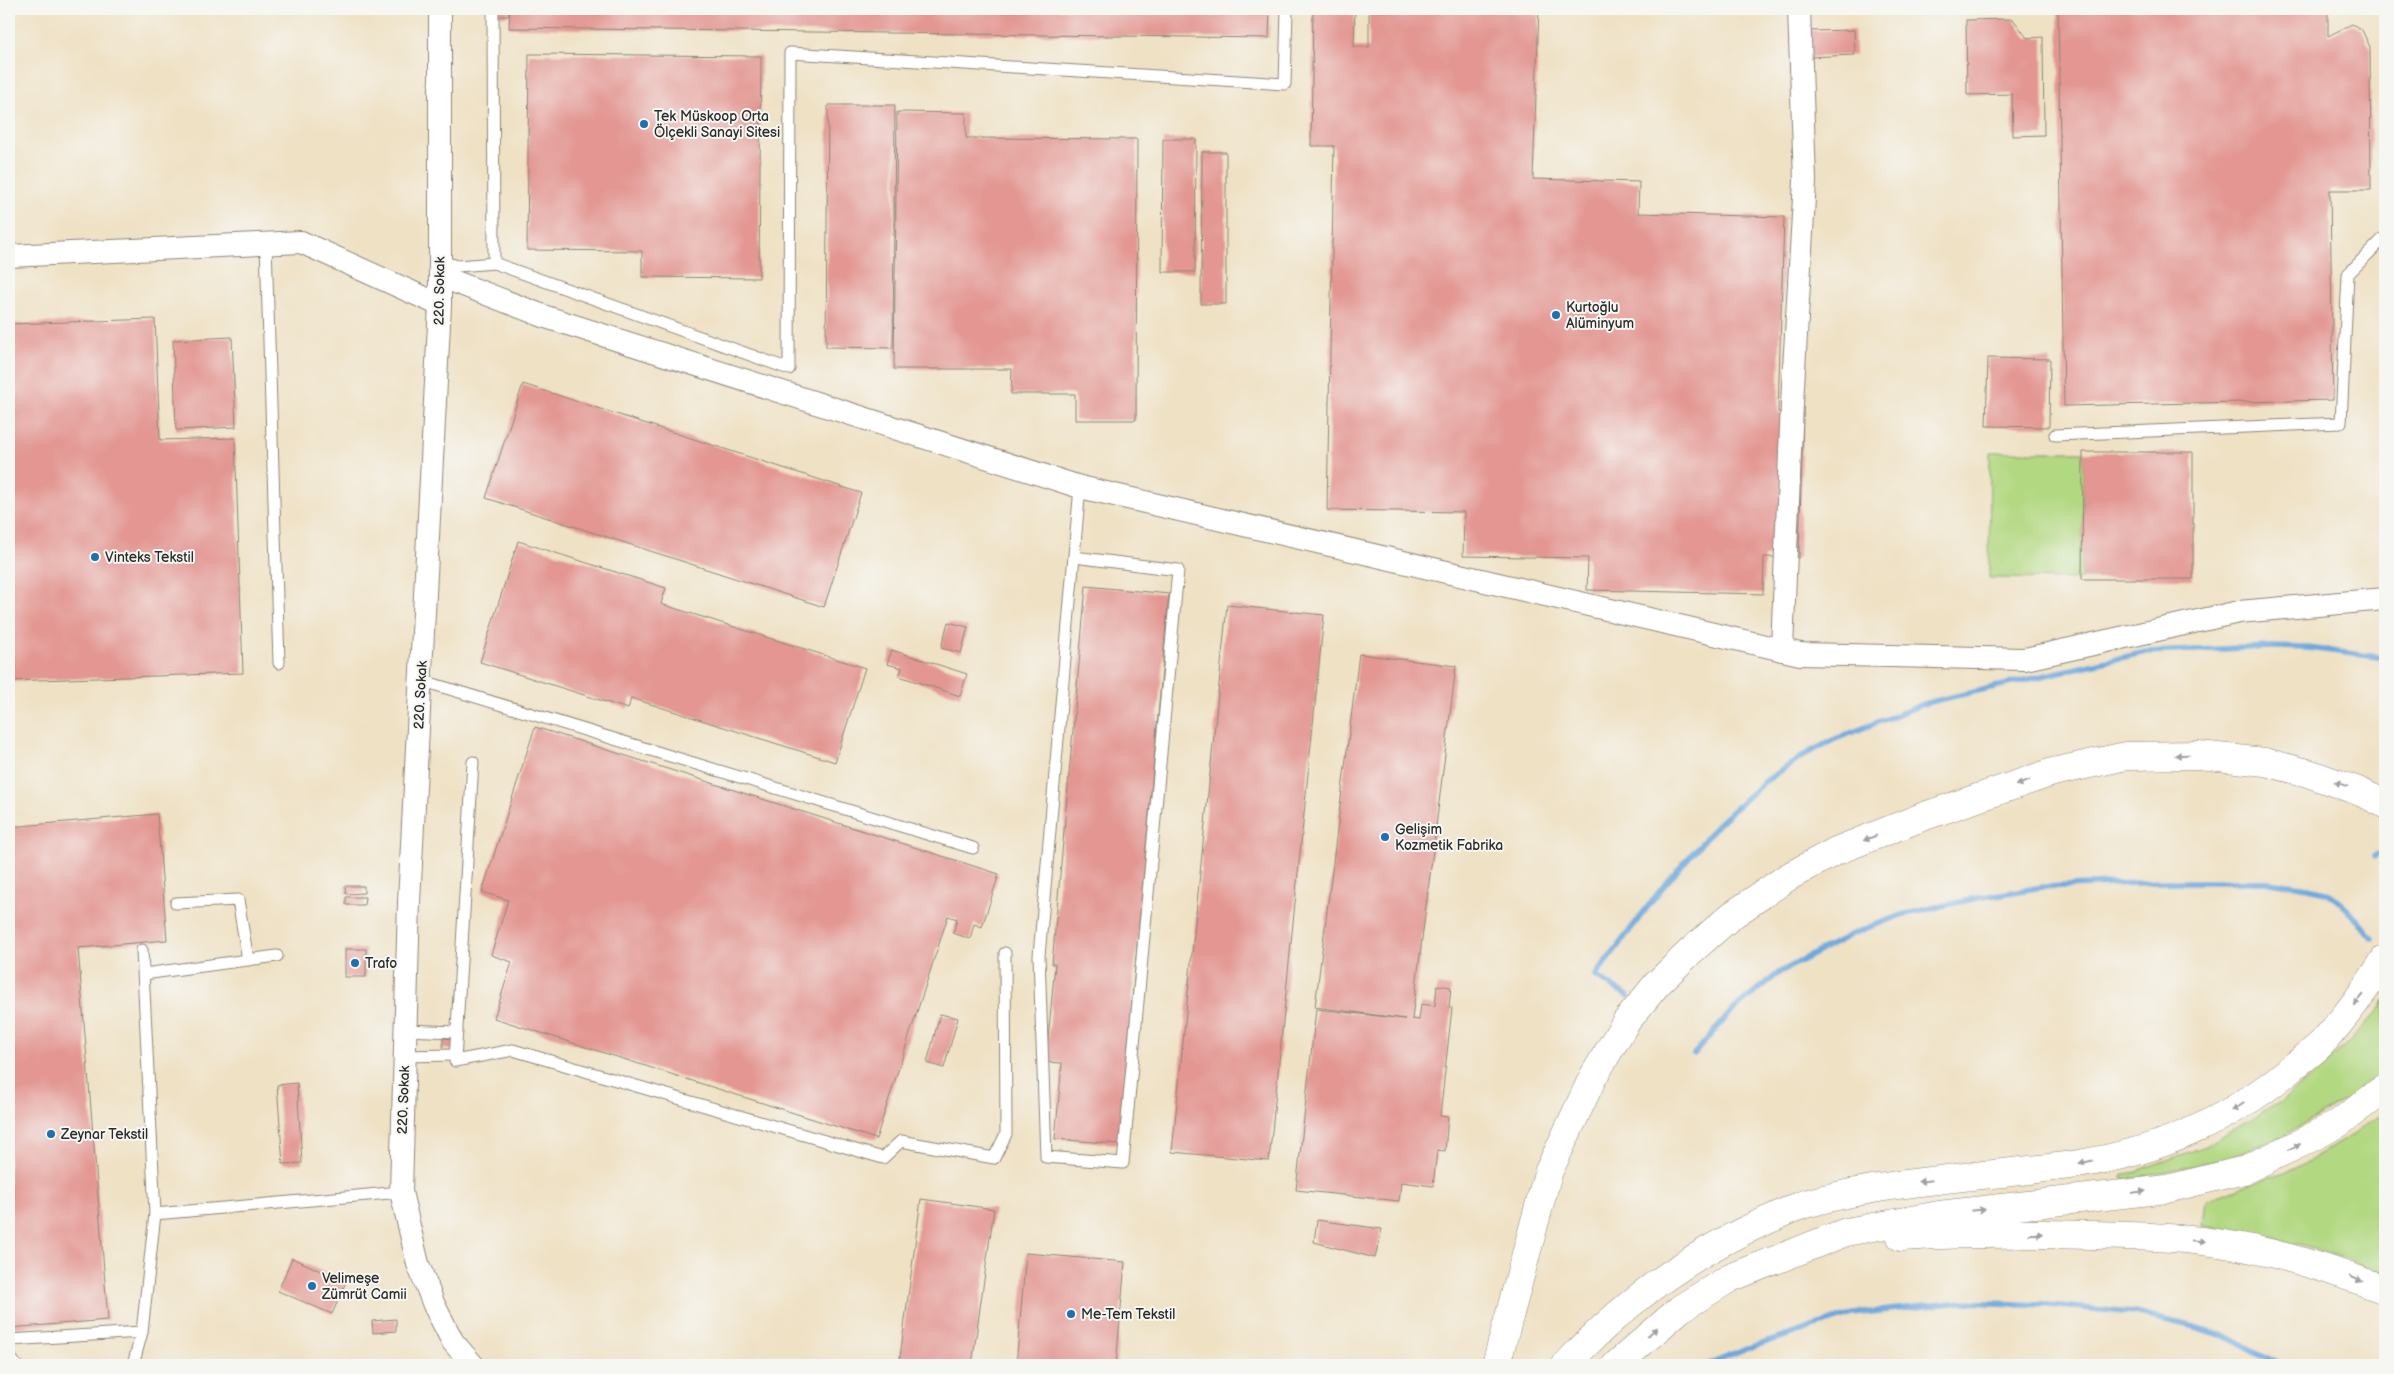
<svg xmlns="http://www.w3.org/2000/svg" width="2394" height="1374" font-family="'Balsamiq Sans',sans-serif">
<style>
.green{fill:#b2d881;stroke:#6e8256}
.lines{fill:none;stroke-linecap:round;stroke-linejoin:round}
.stream{stroke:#6ea8de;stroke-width:5.5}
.building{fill:#e39692}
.service-casing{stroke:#8d8678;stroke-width:13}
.minor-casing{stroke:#8d8678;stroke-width:24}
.motorway-casing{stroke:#8d8678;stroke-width:29}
.service{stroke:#fff;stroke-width:11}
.minor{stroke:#fff;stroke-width:22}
.motorway{stroke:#fff;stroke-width:28}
.oneway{fill:#a0a0a0}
.poi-dot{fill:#1f6fb2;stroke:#f6f6f2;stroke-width:2}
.labels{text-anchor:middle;stroke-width:4;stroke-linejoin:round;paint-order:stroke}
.poi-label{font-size:14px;fill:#2b2b2b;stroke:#f6f6f2;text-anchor:start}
.street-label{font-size:14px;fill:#2b2b2b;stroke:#f6f6f2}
</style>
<rect width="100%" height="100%" fill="#f6f6f2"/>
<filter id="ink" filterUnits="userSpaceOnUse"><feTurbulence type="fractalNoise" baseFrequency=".02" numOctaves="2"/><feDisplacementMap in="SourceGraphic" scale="10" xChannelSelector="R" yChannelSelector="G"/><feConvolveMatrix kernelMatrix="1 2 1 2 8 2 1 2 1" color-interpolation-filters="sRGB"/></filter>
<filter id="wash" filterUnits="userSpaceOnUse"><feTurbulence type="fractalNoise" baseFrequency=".0096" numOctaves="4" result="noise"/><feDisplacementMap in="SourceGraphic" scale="20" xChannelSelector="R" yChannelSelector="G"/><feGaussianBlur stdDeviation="1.12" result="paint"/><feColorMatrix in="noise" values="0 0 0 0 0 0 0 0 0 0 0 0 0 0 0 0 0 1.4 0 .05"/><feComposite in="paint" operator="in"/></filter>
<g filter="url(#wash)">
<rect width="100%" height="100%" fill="#efe1c4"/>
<g class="green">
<path d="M1990,452H2083L2082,579L1989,578Z"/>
<path d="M2385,1000V1067L2340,1104L2285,1135L2226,1159L2123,1180L2122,1176L2206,1146L2282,1101L2330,1061L2379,1010Z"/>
<path d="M2385,1111V1273L2338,1256L2279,1239L2203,1226L2206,1200L2297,1168L2354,1134Z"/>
</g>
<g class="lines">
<g class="stream">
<path d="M2375,856L2385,849"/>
<path d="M1628,996L1595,976L1662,888L1720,822L1764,782L1808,753L1833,740L1926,703L2146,652L2270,647L2308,648L2385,658"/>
<path d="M1694,1054L1732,1011L1780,972L1852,934L1901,915L1978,898L2042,887L2161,882H2270L2308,888L2327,892L2352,913L2372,938"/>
<path d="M1707,1365L1752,1347L1853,1314L1962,1302L2049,1305L2134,1313L2191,1326L2225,1336L2279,1365"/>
</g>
</g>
<g id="blocks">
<g class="building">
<path d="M495,9H509L508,16H495Z"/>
<path d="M510,9H1270L1269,38L509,28Z"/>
<path d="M1313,9H1355L1354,47H1369V9H1539L1533,179L1639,182L1638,213L1784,217L1778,412L1803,413L1799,558L1764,557L1763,594L1587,590L1588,558L1463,556L1464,512L1327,510L1334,146H1311Z"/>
<path d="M2058,9H2328V36L2352,24L2362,30L2370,47L2371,190H2330L2333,400L2064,406Z"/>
<path d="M2013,19L2027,38L2043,37L2044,135L2013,136L2012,94L1967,95L1966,20Z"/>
<path d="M1854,30L1855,55L1810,57L1809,31Z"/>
<path d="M529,54L761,56L759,278L642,277V251L527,250Z"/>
<path d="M828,105H895L893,348L826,347Z"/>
<path d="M897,112L966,113V138L1137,139L1136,420H1075V394H1011L1012,369H894Z"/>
<path d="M1163,139H1196L1195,272H1162Z"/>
<path d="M1202,152H1226V304H1201Z"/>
<path d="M155,319L160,440L235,438L243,673L9,681V324Z"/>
<path d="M232,337L236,427L176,430L173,340Z"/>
<path d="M1988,358L2050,359L2049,427L1986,426Z"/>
<path d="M523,384L861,493L824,607L486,498Z"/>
<path d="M2083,452H2193V579H2082Z"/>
<path d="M518,541L666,588L661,604L865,668L835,762L631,698L628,709L480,662Z"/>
<path d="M1086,586L1169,594L1119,1144L1055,1139L1062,1063L1046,1062L1055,964H1052Z"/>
<path d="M1227,605L1324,615L1269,1161L1172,1152Z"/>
<path d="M948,622L968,627L961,653L941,648Z"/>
<path d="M892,650L967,674L960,696L899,676L902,668L887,664Z"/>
<path d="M1359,654L1456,666L1412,1019L1419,1020L1421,1004L1435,1006L1437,985L1451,987L1449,1007L1452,1008L1440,1116L1448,1117L1445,1151L1437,1150L1433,1186L1401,1182L1399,1201L1296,1190L1316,1009L1405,1019L1315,1007Z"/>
<path d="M535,727L999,874L982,927L974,924L970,939L953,933L957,919L948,916L876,1139L494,1018L512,962L491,955L508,900L482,892Z"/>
<path d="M157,814L167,940L78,948L108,1320L9,1328V827Z"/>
<path d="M345,886H364V893L346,894Z"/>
<path d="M346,897H365L364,905H346Z"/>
<rect x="345" y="949" width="21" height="28"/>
<path d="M940,1014L958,1018L944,1068L927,1063Z"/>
<path d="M443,1038L454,1039V1050L443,1049Z"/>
<path d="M297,1083L302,1163L283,1164L277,1085Z"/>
<path d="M921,1199L994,1209L972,1365H899Z"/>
<path d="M1317,1220L1382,1229L1375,1258L1314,1242Z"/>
<path d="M1026,1253L1125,1262L1116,1365H1016Z"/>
<path d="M292,1258L346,1282L332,1314L278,1291Z"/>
<path d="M396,1319V1331L373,1333L372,1321Z"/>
</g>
</g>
</g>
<g filter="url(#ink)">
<use href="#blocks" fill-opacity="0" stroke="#8d8678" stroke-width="1"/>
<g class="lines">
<defs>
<g id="service">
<path d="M493,9L494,263L789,369L790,53L1285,84L1287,9"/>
<path d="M266,244L279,663"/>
<path d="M440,261L458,266L494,263"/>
<path d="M2055,435L2341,423L2348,274L2385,237"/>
<path d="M1074,557L1178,570L1123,1163L1046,1157L1039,956L1080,487"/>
<path d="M420,680L973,848"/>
<path d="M473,762L455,1061L513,1050L883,1158L901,1141L994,1158L1006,1134L1005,953"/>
<path d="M176,903L238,900L248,960"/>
<path d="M144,974L277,956"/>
<path d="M405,1030L457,1032"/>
<path d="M404,1056L455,1055"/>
<path d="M155,1214L401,1192"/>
<path d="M142,1332L155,1214L142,950"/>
<path d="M9,1340L142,1332L133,1365"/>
<path d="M9,1356L16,1365"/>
</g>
<g id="minor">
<path d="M440,9V305L409,902L401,1192L418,1264L434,1305L453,1342L473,1365"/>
<path d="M9,256L301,242L440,305"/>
<path d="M440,276L546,317L1080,487L1800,654L2025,659L2239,612L2385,599"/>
<path d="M1782,650L1792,403L1805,181L1799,9"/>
</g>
<g id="motorway">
<path d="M1901,1237C1964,1233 2027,1233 2090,1235C2133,1236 2176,1237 2218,1243C2276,1251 2331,1269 2385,1290"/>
<path d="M1496,1365L1548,1173L1593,1077L1626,1022L1656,985L1691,951L1731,916L1788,877L1836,851L1922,817L2053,772L2126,756L2199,755L2265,762L2308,773L2358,791L2385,804"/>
<path d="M1566,1365C1623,1303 1693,1252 1770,1219C1782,1214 1793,1208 1805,1204C1894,1179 1987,1177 2078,1164C2158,1152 2232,1119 2293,1067C2303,1059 2313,1052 2322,1043C2346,1017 2366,989 2385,959"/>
<path d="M1616,1365L1680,1309L1730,1278L1846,1232L1939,1215L2167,1189L2244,1170L2301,1143L2339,1123L2385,1088"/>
</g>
</defs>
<use href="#service" class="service-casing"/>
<use href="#minor" class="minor-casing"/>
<use href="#motorway" class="motorway-casing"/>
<use href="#service" class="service"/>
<use href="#minor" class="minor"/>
<use href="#motorway" class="motorway"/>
</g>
<defs><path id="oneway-solid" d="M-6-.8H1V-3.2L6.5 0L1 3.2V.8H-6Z" transform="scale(1.25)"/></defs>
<g class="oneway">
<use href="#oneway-solid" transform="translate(2182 755) rotate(179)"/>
<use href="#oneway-solid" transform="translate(2023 783) rotate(161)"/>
<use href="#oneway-solid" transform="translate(2341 784) rotate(-160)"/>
<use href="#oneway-solid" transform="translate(1870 838) rotate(159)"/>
<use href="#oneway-solid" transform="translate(2358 1000) rotate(130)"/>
<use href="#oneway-solid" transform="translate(2238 1107) rotate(148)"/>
<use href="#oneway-solid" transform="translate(2294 1147) rotate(-25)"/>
<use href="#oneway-solid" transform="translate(2086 1162) rotate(169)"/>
<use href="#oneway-solid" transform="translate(1925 1181) rotate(174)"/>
<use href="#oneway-solid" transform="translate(2139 1192) rotate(-7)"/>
<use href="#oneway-solid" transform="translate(1978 1210) rotate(-6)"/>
<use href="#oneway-solid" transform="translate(2036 1234)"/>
<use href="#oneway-solid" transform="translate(2198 1241) rotate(5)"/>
<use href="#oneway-solid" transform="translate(2356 1279) rotate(22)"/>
<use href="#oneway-solid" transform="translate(1652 1332) rotate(-40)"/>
</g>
</g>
<g class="poi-dot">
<circle cx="644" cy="124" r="5"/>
<circle cx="1556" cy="315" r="5"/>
<circle cx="95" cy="557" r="5"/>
<circle cx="1385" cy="837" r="5"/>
<circle cx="355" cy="963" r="5"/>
<circle cx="51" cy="1134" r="5"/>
<circle cx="312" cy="1286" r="5"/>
<circle cx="1071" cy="1314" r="5"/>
</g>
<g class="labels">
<g class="poi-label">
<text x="654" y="121">Tek Müskoop Orta<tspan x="654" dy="16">Ölçekli Sanayi Sitesi</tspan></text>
<text x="1566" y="312">Kurtoğlu<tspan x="1566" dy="16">Alüminyum</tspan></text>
<text x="105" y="562">Vinteks Tekstil</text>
<text x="1395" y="834">Gelişim<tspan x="1395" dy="16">Kozmetik Fabrika</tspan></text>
<text x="365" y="968">Trafo</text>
<text x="61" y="1139">Zeynar Tekstil</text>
<text x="322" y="1283">Velimeşe<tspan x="322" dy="16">Zümrüt Camii</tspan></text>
<text x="1081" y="1319">Me-Tem Tekstil</text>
</g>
<g class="street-label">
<text transform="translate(439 291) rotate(-89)" y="5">220. Sokak</text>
<text transform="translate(420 695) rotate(-87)" y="5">220. Sokak</text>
<text transform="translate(403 1100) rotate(-88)" y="5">220. Sokak</text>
</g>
</g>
<rect width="2394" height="1374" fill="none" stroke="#f6f6f2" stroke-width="30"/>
</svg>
